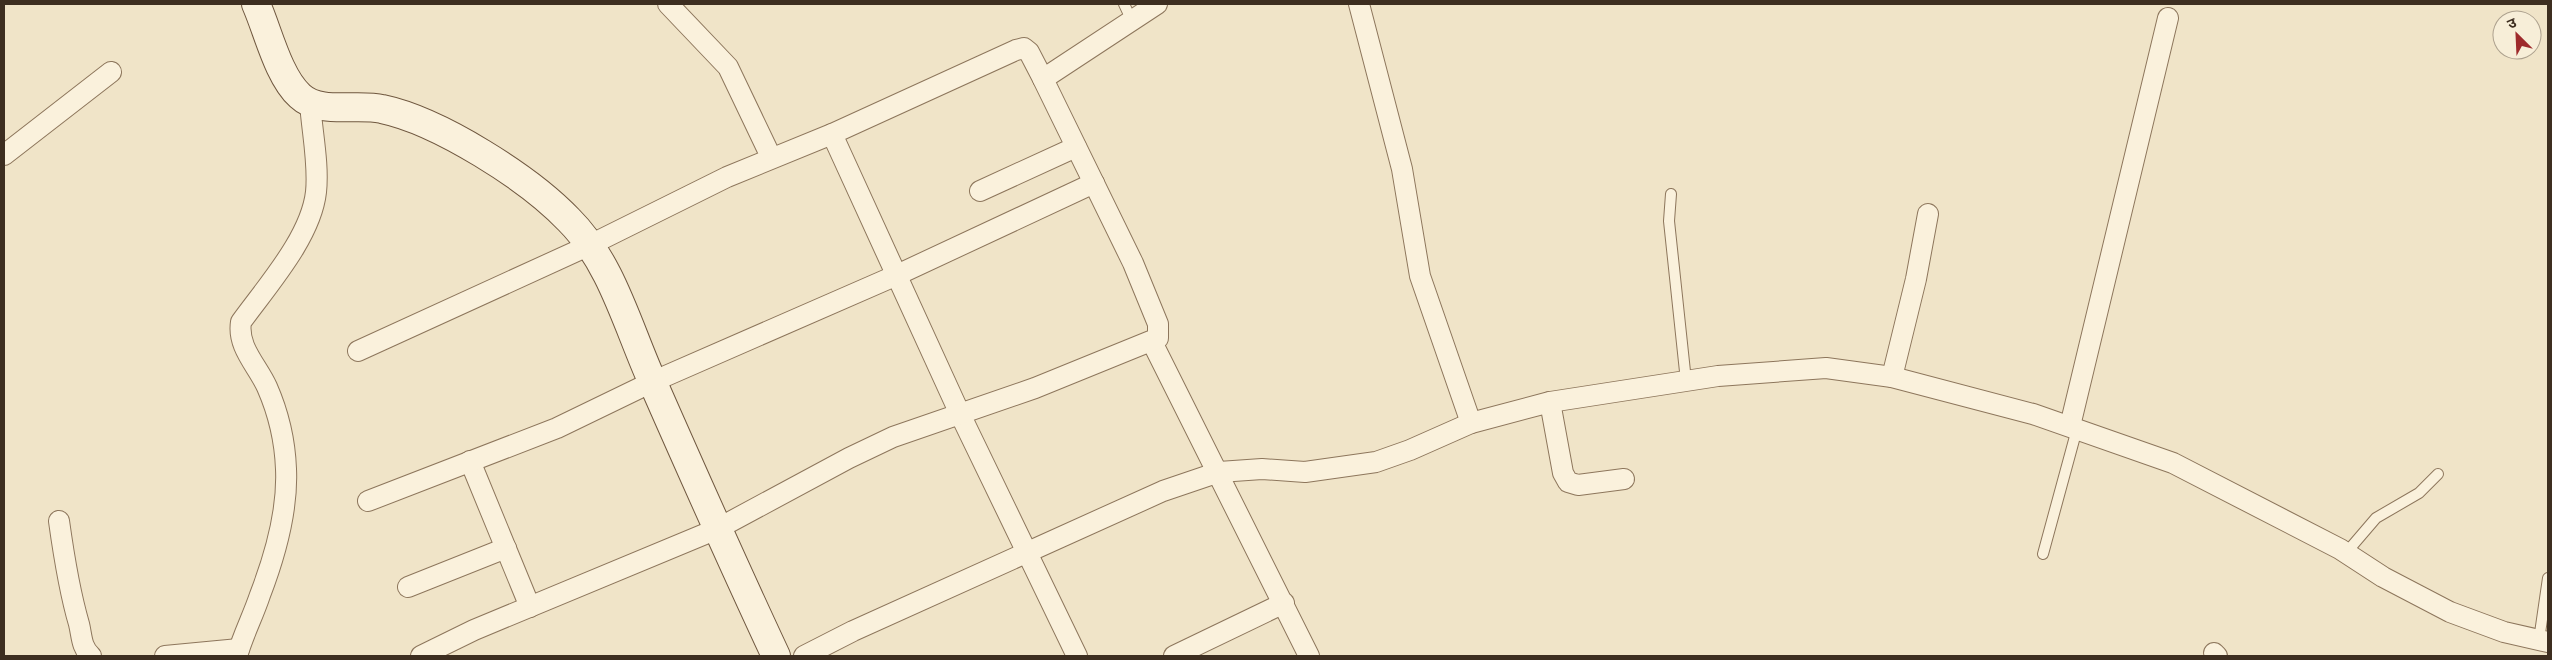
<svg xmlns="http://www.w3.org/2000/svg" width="2552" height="660" font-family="'Source Serif 4','Noto Sans Devanagari',serif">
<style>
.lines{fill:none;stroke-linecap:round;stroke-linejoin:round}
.service-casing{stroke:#8d765c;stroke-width:12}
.minor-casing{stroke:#8d765c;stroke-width:22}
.secondary-casing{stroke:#6f573f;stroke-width:30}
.service{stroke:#faf1dc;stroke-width:10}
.minor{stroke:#faf1dc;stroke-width:20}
.secondary{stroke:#faf1dc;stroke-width:28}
</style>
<rect width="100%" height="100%" fill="#f0e4c8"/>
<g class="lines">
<defs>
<g id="service">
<path d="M1124,4L1132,21"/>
<path d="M1671,194L1669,221L1686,381"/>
<path d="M2346,553L2376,518L2419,493L2438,474"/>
<path d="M2043,554L2077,429"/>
<path d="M2539,640L2548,578"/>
</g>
<g id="minor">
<path d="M668,4L728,67L771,157"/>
<path d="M1359,4L1402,169L1420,276L1471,423"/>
<path d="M832,134L960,414L1077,656"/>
<path d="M4,155L111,72"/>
<path d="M980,191L1076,147"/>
<path d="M1152,342L1309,656"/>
<path d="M358,351L590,245L727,177L832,134L1016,50L1024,48L1029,52L1043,79L1157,4"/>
<path d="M1892,377L1916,279L1928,214"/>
<path d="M1550,402L1563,473L1568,482L1578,485L1624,479"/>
<path d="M2070,426L2168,18"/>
<path d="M470,461L530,607"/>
<path d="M368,501L557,428L652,382L897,275L1094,183"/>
<path d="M59,521C64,557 69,590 79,624C82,636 81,647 91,656"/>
<path d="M408,587L506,548"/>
<path d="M2214,653L2217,656"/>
<path d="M165,656L239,649"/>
<path d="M237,656C243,635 253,616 260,595C275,556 288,511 286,469C285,442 278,412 267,387C257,365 237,347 241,322C267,286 311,237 316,192C319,164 312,132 310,103"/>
<path d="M421,656L474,630L717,529L849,458L893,437L1035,388L1158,338V324L1133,263L1043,79"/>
<path d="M804,656L853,631L1163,491L1219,472L1262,469L1305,472L1376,462L1410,450L1471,423L1550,402L1718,376L1826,368L1892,377L2033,414L2173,463L2340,549L2383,577L2450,612L2504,632L2548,642"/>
<path d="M1174,656L1284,603"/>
</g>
<path id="secondary" d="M256,4C268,31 278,76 300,96C320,115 357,103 382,109C439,121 529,178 569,220C612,263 628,328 653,383C693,474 734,566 776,656"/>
</defs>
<use href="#service" class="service-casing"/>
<use href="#minor" class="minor-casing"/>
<use href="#secondary" class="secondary-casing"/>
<use href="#service" class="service"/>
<use href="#minor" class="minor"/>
<use href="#secondary" class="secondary"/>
</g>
<rect width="2552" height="660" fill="none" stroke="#3d2e20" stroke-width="10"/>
<g transform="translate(2517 35) rotate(336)"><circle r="24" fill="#f7eed8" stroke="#ada18e"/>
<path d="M0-4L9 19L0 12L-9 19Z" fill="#9e2a2b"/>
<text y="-8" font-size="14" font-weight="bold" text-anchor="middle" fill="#3d2e20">उ</text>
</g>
</svg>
